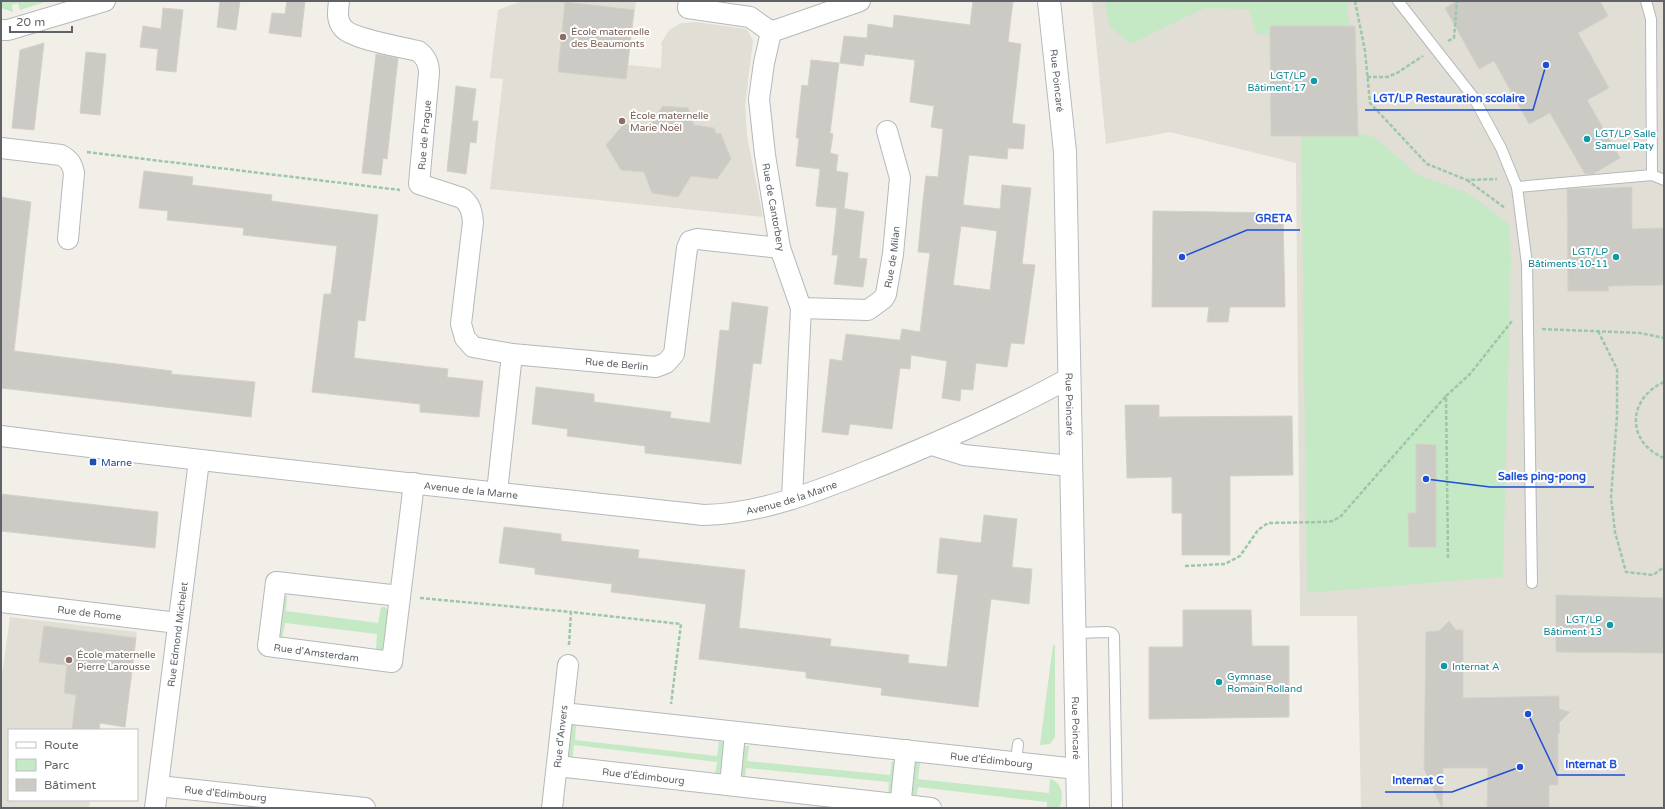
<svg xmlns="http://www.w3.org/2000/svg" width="1665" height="809" font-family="'Varela Round',sans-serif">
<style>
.education{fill:#e1ded6}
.green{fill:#c5e8c5}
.building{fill:#cccac5;stroke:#d6d1c6;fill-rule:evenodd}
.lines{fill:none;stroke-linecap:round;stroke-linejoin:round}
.lane-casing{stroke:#b5b8bc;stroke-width:12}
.street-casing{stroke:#b5b8bc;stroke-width:22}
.secondary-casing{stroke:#b6babf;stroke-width:24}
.path{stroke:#9cc7a9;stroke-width:2.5;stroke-dasharray:4 2;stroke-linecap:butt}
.lane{stroke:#fff;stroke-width:10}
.street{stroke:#fff;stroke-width:20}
.secondary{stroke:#fff;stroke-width:22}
.education-dot{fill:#8d6e63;stroke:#fff;stroke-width:1.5}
.culture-dot{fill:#0f9aa8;stroke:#fff;stroke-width:1.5}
.transit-dot{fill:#1a4fb4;stroke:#fff;stroke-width:1.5}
.labels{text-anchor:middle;stroke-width:4;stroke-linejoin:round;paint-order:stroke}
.education-label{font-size:10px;fill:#785e54;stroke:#fff;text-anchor:start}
.culture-label{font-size:10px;fill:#0d838f;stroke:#fff;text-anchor:end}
.street-label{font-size:10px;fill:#5f6368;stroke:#fff}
.transit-label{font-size:10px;fill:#164399;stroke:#fff;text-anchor:start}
.leader{fill:none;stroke:#1d4ed8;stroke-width:1.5}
.callout-dot{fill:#1d4ed8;stroke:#fff;stroke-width:1.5}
.callout-label{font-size:11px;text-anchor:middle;font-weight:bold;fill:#1d4ed8;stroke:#fff;stroke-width:4;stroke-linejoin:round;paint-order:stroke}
</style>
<rect width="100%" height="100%" fill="#f1efe8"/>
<g class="education">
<path d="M522,1H636L628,65L661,68L662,47L661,43L669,30L681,23L696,22L747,29L753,41L745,105L747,136L763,217L490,189L503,79L490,78L498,10Z"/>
<path d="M1092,1H1664V808H1361L1357,616H1300L1296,163L1170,132L1106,144Z"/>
<path d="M10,617L137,632L125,727L100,723L99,730H9V800H90L89,808H1V683Z"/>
</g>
<g class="green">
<path d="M1,1H48L20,10L18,3L12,5L13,12L1,8Z"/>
<path d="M1105,1H1347L1350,38L1256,34L1249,9L1205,8L1130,44L1109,26Z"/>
<path d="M1301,123L1374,137L1418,175L1468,193L1509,224L1511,257L1503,577L1307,593Z"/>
<path d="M284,596H287L286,611L378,623L381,607H385L388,610L383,648L381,651L376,650L377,634L285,623L282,640L278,639Z"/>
<path d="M1053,645H1055V737L1050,744L1040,745Z"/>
<path d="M571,724H576L575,740L717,756L719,741L724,743L721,774L719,775H715L717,762L574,745L572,761L568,760L569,726Z"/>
<path d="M744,746H749L747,761L890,775L892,761H896L894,793L888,794L889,782L746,768L745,779H740L741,750Z"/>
<path d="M916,762L920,763L918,779L1049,793L1050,779C1063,782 1064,798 1059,808H1047V802L918,787L916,799L910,798L914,764Z"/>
</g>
<g class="building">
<path d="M220,1H240L236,30L217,27Z"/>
<path d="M287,1H305L301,37L269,33L272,13L285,14Z"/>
<path d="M973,1H1013L1008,42L1021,44L1012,123L1025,125L1023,149L1008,148L1007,159L969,155L963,205L1000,209L1002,185L1031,188L1022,264L1035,265L1024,344L1011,343L1007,367L976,363L973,390L961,389L960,401L942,398L947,361L911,355L910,369L900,368L892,429L850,424L848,435L822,432L830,359L842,361L846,334L898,340H900L902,329L920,332L930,253L918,252L923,200L926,176L938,177L943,129L931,127L934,106L910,102L915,60L865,54L863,66L840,63L844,36L867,38L868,24L893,28L894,15L970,25ZM961,226L997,231L990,290L953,285Z"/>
<path d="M1457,1H1600L1608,16L1578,33L1609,88L1587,100L1620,158L1593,174H1585L1550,113L1529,124L1494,61L1479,69L1445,8Z"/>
<path d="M565,2L634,10L626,79L558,72Z"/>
<path d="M163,8L183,10L176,72L156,70L158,49L140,47L143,26L161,29Z"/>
<path d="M1270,26H1355L1358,136H1271Z"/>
<path d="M44,43L34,130L12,128L20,50Z"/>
<path d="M86,52L106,54L100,115L80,113Z"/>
<path d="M376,54L398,58L387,159L383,158L381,175L362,173Z"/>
<path d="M811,60L839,63L830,133L833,134L830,153L838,155L836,171L848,173L844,209L841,208L864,212L859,258L867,259L863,287L834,284L838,255H832L837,208L816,206L820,169L796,166L799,138H796L802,85L808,86Z"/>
<path d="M456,86L476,89L472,121H478L476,143L470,142L466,174L447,171Z"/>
<path d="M663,106L688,108L694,125L714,128L716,133L721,134L731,159L717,179L691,176L678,197L652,193L644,172L621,170L606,145L624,124L648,126Z"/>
<path d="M144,171L193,177L192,185L272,195L271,201L378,215L365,321L358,320L354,358L448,369L447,377L483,381L479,417L420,412V404L312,392L324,294H331L337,246L243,235L244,228L167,220L168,211L139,208Z"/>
<path d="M1632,187V229L1664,228V285L1608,286L1609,291H1568L1567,189Z"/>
<path d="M1,197L31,202L14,351L172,371L171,374L255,382L251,417L1,388Z"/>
<path d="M1153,211L1283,213L1285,307H1230L1228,322H1207L1209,307H1152Z"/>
<path d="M732,302L768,307L761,364L753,363L741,464L645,453V446L567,436L568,429L532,424L536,387L594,394V402L671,412L670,418L710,423L720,330L729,331Z"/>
<path d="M1125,405H1159V417L1292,416L1293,475L1230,476V555H1182V513H1172V477L1127,478Z"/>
<path d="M1416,444L1436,445V547H1409L1408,513H1416Z"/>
<path d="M1,494L158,512L155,548L1,531Z"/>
<path d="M984,515L1017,519L1012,567L1032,569L1029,604L991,599L978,707L881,695L882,688L806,678V672L699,659L706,604L611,592L612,584L535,574V568L499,563L504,527L561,534V541L639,550L638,558L745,570L739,628L831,639L830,646L909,655L908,663L947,667L958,575L937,573L940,538L981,543Z"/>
<path d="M1556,595L1664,598V653L1556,652Z"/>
<path d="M1183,610H1251L1252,646H1289V717L1149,719V647H1183Z"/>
<path d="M1449,621L1456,630H1463V698L1559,696V709L1570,712L1559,723L1560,733H1558V785H1549V808H1487L1488,768H1443L1442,808L1424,769L1426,632L1439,631Z"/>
<path d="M44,626L136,638L125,727L100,723L99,730H72L76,695L64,693L67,665L39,662Z"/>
</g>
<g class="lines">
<defs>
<g id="lane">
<path d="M1398,1L1474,98L1501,148L1517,187L1527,264L1532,583"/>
<path d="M1646,1L1651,19L1652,175"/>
<path d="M1517,187L1652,175L1664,180"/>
<path d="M1074,633L1108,632L1112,633L1114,636L1117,808"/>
<path d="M1016,762L1018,744"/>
</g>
<g id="street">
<path d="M339,1C338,11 336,20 343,28C352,39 402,47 418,51C425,56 429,63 429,73L419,184L462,198C470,204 472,211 473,222L461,324L465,338L473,347L512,354"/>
<path d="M689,1L688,8L750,17L771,32L768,29"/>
<path d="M1,30H8L105,1"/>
<path d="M1,148L61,155C70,160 72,164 74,173L68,239"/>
<path id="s1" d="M801,308L868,310L883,299L886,294L893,254L900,178L887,131"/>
<path id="s2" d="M1,436C235,466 469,489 703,515C766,514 827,487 885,464C948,438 1010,411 1069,378"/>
<path d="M932,445L964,455L1070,466"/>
<path id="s3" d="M497,492L512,354L656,367L666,363L674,354L687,248L690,241L697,239L780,248"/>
<path d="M792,499L801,308L780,248L765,155L759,99L764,63L771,32L860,1"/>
<path id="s4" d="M400,596L276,582L268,646L392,662L414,483"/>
<path id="s5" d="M1,602L178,623"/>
<path id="s6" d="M563,713L1077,769"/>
<path id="s7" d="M557,766L931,808"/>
<path d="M730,785L735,733"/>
<path id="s8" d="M158,786L365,808"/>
<path id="s9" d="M155,808L199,461"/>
<path id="s10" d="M552,808L568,665"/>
<path d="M900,808L906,750"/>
</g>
<g id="secondary">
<path id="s11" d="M1049,1L1065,152L1078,808"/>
</g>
</defs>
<use href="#lane" class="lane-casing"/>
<use href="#street" class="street-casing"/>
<use href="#secondary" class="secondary-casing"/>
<g class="path">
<path d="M1355,1L1365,51L1370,103L1427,164L1467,180L1497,179"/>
<path d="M1448,41L1454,38L1457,1"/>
<path d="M1367,77H1387L1397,73L1423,56"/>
<path d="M87,152L400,190"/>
<path d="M1467,180L1505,208"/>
<path d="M1542,329L1640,333L1664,338"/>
<path d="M1598,331L1617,369V416L1611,497L1615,532L1626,572L1653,575L1664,567"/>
<path d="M1664,382C1627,399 1626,442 1664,458"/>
<path d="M1448,558L1446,396L1470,374L1512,321"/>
<path d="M1185,566L1225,564L1240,556L1258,530L1268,523L1324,522L1333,521L1341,516L1446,396"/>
<path d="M420,598L571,612"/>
<path d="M569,645L571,612L681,624L671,704"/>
</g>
<use href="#lane" class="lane"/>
<use href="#street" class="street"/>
<use href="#secondary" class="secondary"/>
</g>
<g class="education-dot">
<circle cx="563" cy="37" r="4"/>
<circle cx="622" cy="121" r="4"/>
<circle cx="69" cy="660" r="4"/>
</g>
<g class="culture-dot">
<circle cx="1314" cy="81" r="4"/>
<circle cx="1587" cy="139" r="4"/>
<circle cx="1616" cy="257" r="4"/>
<circle cx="1610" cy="625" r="4"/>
<circle cx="1444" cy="666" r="4"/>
<circle cx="1219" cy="682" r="4"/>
</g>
<rect class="transit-dot" x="89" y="458" width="8" height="8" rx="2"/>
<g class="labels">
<g class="education-label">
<text x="571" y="35">École maternelle<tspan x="571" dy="12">des Beaumonts</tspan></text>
<text x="630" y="119">École maternelle<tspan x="630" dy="12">Marie Noël</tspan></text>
<text x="77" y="658">École maternelle<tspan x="77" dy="12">Pierre Larousse</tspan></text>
</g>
<g class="culture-label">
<text x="1306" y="79">LGT/LP<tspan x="1306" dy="12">Bâtiment 17</tspan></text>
<text x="1595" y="137" text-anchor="start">LGT/LP Salle<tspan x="1595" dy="12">Samuel Paty</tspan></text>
<text x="1608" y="255">LGT/LP<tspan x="1608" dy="12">Bâtiments 10-11</tspan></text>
<text x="1602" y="623">LGT/LP<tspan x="1602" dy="12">Bâtiment 13</tspan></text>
<text x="1452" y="670" text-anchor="start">Internat A</text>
<text x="1227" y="680" text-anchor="start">Gymnase<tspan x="1227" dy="12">Romain Rolland</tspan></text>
</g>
<g class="street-label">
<text dy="4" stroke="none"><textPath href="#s11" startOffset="80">Rue Poincaré</textPath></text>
<text transform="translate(424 135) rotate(-85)" y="4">Rue de Prague</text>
<text transform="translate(774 207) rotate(80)" y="4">Rue de Cantorbery</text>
<text dy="4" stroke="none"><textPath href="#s1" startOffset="129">Rue de Milan</textPath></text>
<text dy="4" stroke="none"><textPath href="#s3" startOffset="244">Rue de Berlin</textPath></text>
<text dy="4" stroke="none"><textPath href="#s11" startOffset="404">Rue Poincaré</textPath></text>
<text dy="4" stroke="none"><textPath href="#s2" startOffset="473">Avenue de la Marne</textPath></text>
<text dy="4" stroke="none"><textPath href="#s2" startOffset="797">Avenue de la Marne</textPath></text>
<text dy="4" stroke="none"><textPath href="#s5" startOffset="89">Rue de Rome</textPath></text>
<text dy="4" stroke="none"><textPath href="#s9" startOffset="175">Rue Edmond Michelet</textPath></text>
<text dy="4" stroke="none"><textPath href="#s4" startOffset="238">Rue d'Amsterdam</textPath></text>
<text dy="4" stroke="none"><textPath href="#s11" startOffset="728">Rue Poincaré</textPath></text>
<text dy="4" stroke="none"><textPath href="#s10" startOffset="72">Rue d'Anvers</textPath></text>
<text dy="4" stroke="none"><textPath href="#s6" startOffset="431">Rue d’Édimbourg</textPath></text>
<text dy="4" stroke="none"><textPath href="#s7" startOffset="87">Rue d’Édimbourg</textPath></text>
<text dy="4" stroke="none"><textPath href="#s8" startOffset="68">Rue d'Edimbourg</textPath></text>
</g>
<g class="transit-label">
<text x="101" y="466">Marne</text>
</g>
</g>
<path class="leader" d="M1546 65L1533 110H1365M1182 257L1247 230H1300M1426 479L1490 487H1594M1528 714L1557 775H1625M1520 767L1452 792H1385"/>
<g class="callout-dot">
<circle cx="1546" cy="65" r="4"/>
<circle cx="1182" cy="257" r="4"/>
<circle cx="1426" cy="479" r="4"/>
<circle cx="1528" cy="714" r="4"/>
<circle cx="1520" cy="767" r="4"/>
</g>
<g class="callout-label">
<text x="1449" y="102">LGT/LP Restauration scolaire</text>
<text x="1274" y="222">GRETA</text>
<text x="1542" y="480">Salles ping-pong</text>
<text x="1591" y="768">Internat B</text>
<text x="1418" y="784">Internat C</text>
</g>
<rect width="1665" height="809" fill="none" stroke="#5f6368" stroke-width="4"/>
<rect x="8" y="729" width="130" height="72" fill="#ffffff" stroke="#bfc1c3"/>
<rect x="16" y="742" width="20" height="6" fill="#ffffff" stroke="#bfc1c3"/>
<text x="44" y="749" font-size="12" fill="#5f6368">Route</text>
<rect x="16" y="759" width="20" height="12" fill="#c5e8c5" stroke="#bfc1c3"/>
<text x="44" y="769" font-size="12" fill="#5f6368">Parc</text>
<rect x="16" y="779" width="20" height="12" fill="#cccac5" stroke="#bfc1c3"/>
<text x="44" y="789" font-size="12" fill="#5f6368">Bâtiment</text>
<path d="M10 26v6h62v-6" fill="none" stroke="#5f6368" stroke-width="2"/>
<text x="16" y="26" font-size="12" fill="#5f6368" stroke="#ffffff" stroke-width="3" paint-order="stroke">20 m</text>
</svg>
